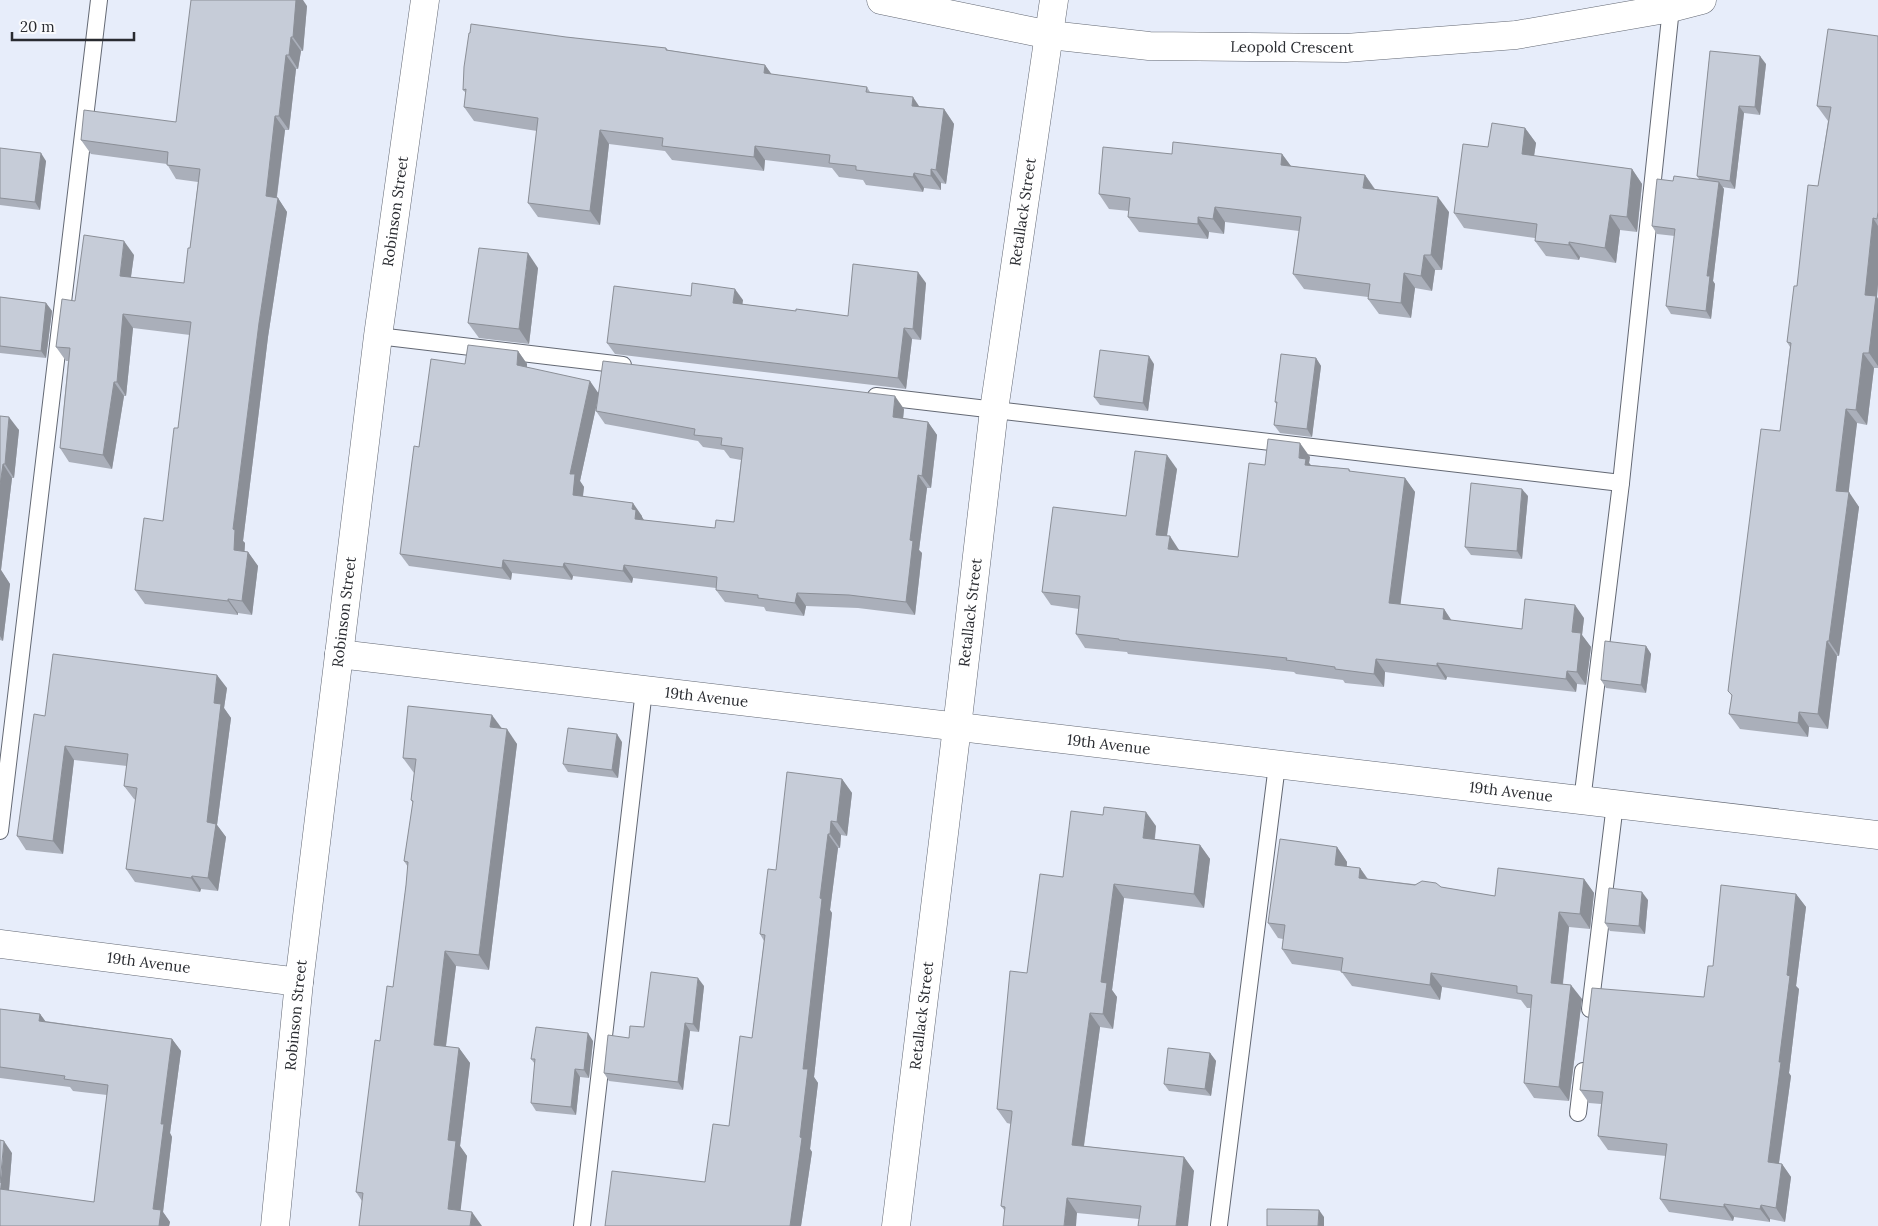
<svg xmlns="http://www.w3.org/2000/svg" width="1878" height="1226" font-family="Lora,serif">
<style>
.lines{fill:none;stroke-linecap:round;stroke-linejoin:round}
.service-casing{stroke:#636873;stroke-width:18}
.minor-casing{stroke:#636873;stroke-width:29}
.service{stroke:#fff;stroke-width:16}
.minor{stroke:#fff;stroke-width:28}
.wall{fill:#aaafba;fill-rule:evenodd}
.shaded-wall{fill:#8b8f97}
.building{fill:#c6ccd8;stroke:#8b8f97}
.labels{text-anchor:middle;stroke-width:4.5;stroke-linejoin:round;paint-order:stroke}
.street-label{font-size:15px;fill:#292b30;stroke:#f9fafd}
</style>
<rect width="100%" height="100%" fill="#e7edfa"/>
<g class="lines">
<defs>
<g id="service">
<path d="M378,336L623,365"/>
<path d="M876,396L1621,483"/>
<path d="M1582,801L1621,483L1671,8"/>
<path d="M0,831L99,0"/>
<path d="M1590,1009L1615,804"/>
<path d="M1578,1113L1583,1071"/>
<path d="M1219,1225L1277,765"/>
<path d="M582,1226L644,690"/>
</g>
<g id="minor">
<path id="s1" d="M881,0L1050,35L1149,46L1346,48L1516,35L1671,8L1702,0"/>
<path id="s2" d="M339,654L1878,835"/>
<path id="s3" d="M0,944L299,982"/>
<path id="s4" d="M275,1226L299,982L378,336L425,0"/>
<path id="s5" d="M896,1226L957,727L994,410L1054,0"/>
</g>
</defs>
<use href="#service" class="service-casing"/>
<use href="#minor" class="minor-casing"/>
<use href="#service" class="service"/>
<use href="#minor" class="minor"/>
</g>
<g class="wall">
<path d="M307,6L303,51H301L298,69H296L289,130H285L277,197L287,212L268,337L243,541L245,543L244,551L248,552L258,566L252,615L238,613V615L145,604L135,590L163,521L178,428L190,335L133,328L126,396H124L112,469L69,462L60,448L68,361H66L56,347L75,301L134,255L131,277L184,283L190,248L198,182L176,179L167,164L91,154L81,140L176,122Z"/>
<path d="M1878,36V284L1877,297L1878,299V368H1874L1867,425L1857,423L1848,492L1859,507L1839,656H1837L1828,729L1809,727L1808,737L1740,729L1729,714L1732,696L1728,691L1780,431L1790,347L1787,342L1797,286L1818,186L1828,121L1817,106Z"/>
<path d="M566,37L666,48L668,50L765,65L771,74L867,87L870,92L919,106L944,109L954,124L946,184L941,183V190L924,188L923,192L866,185L863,180L839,177L832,168L765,160L764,171L672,160L665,151L609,144L600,225L538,217L528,203L537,131L474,121L464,107L466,93L463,90Z"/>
<path d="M1710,51L1766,64L1760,115L1744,113L1735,189L1722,187L1724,189L1713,281L1715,284L1711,319L1671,314L1666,306L1675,236L1657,234L1652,226L1673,181L1699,179L1697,176Z"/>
<path d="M1525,128L1536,143L1534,156L1632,169L1642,184L1637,232L1620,230L1616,263L1580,257L1579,260L1546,256L1535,241V238L1464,228L1454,213L1488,147Z"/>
<path d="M0,148L46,161L40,210L0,205Z"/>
<path d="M1172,154H1282L1291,166L1365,175L1375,189L1449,212L1442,270H1435L1432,291L1415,288L1411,318L1379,314L1368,299V297L1304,289L1293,274L1299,231L1225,222L1224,234L1209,232L1208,239L1139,232L1128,217L1129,211L1109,209L1099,194Z"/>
<path d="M538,268L529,344L479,338L468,323Z"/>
<path d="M926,283L921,340L912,339L906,389L615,354L607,343L691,296L743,300L742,304L796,311L848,316Z"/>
<path d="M0,297L46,303L52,311L46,358L0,353Z"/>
<path d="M518,351L527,364V367L599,393L904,409L903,418L928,422L937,435L931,488H927L919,550L922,553L915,615L858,608L806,606L804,616L766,611L764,607L725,602L716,590V588L633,578L632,583L573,576L572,580L512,573L511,580L409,566L400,554L419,447L465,364ZM598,398L596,411L605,424L698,441L703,447L724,450L730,458L741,460L734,522L715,528L644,520L642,517V516L583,497L584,487L580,481Z"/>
<path d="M1316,358L1321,366L1312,437L1280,433L1274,425L1277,405L1275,402Z"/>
<path d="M1154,364L1148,411L1100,405L1094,397Z"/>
<path d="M0,416L19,430L14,478H12L1,570L10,584L3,641L0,640Z"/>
<path d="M1310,457L1309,463L1311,465L1349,469L1351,472L1405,478L1415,492L1400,604L1444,609L1452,621L1522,629L1584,618L1582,635L1591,647L1586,685L1577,684L1576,692L1447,677L1446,680L1385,672L1384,687L1345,683L1343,680L1296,674L1294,672L1128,654L1127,652L1085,648L1076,634L1079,609L1051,605L1042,592L1177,469L1167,536L1179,550L1238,557L1265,465Z"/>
<path d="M1528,496L1522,559L1471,555L1465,547Z"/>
<path d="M1646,646L1651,654L1646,693L1606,688L1601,680Z"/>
<path d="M227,688L224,708L231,718L217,825L226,837L218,891L201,889L200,892L135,882L126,869L136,800L134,799L124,786L127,766L74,760L63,854L26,850L17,836L45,716Z"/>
<path d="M502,728L517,744L489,970L456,966L446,1047L459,1048L470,1063L460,1146L467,1156L460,1211L362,1201L356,1192L380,1041L393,987L406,885L408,867L404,861L413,803L411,800L414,773L403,758Z"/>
<path d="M622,742L618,778L568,772L563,764Z"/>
<path d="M842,779L852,793L847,836L841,835L840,848H838L830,910L832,913L814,1077L818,1083L810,1149L812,1152L801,1226H605L705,1182L729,1126L752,1038L764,941L760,934L776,870Z"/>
<path d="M1156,826L1155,839L1200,845L1210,859L1204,908L1124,898L1112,990L1117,997L1113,1029L1100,1027L1084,1146L1184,1157L1194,1171L1139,1219L1077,1213L1005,1211L1001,1206L1011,1124L1007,1123L997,1109L1027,973L1063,877Z"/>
<path d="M1337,847L1347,862V867L1360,868L1368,879L1441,887L1495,896L1584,879L1594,893L1590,929L1569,927L1563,984L1582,999L1569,1101L1534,1098L1524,1083L1531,1008H1527L1521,1000L1442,987L1440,1000L1352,986L1341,971L1292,964L1282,949L1283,939L1278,938L1268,923Z"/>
<path d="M1796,894L1806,907L1796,986L1799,989L1789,1073L1791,1076L1779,1164H1782L1791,1177L1785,1222L1770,1219V1222L1734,1217L1733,1221L1669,1212L1660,1199L1666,1156L1608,1150L1598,1136L1601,1104L1589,1103L1580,1090L1704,997L1713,966Z"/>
<path d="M1648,900L1645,934L1610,931L1605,923Z"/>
<path d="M704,986L699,1032L690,1031L683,1090L609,1081L604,1073L629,1038Z"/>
<path d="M0,1009L40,1014L45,1021L172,1039L181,1051L170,1133L172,1137L163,1212L170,1222L169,1226H0L12,1153L9,1191L94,1202L107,1095L73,1091L70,1087L0,1078Z"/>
<path d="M593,1041L589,1078L580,1077L576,1115L536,1111L531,1103L535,1064L531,1059Z"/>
<path d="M1210,1053L1216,1061L1211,1096L1169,1091L1164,1084Z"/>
</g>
<g class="shaded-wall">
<path d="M293,0H303L307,6L303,51L293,37Z"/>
<path d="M291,37L301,51L298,69L289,55Z"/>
<path d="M286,55L296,69L289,130L279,116Z"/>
<path d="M1760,56L1766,64L1760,115L1755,107Z"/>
<path d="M765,65L775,79L764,73Z"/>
<path d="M913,97L923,112L912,106Z"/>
<path d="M1739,106L1744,113L1735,189L1730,181Z"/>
<path d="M944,109L954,124L946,184L936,170Z"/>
<path d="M275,116L285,130L275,210L266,196Z"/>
<path d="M1525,128L1536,143L1532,169L1522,154Z"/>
<path d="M600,130L609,144L600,225L590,211Z"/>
<path d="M755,146L765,160L764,171L754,157Z"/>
<path d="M41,153L46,161L40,210L35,202Z"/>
<path d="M1282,154L1293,169L1281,165Z"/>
<path d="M931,169L941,183V190L931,176Z"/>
<path d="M1632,169L1642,184L1637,232L1627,217Z"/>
<path d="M914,173L924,188L923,192L913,177Z"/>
<path d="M1365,175L1375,190L1363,188Z"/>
<path d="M1719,182L1724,189L1713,281L1715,284L1711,319L1706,311L1707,276Z"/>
<path d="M1438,197L1449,212L1442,270L1431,255Z"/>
<path d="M278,198L287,212L268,337L243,541L245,543L244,564L234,550L233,529L259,323Z"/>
<path d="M1215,207L1225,222L1224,234L1213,219Z"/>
<path d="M1610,215L1620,230L1616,263L1605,248Z"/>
<path d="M1198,217L1209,232L1208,239L1198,224Z"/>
<path d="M1873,218L1878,226V284L1877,297L1878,299V366L1869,353L1865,295Z"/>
<path d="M124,241L134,255L129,290L120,276Z"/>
<path d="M1569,242L1580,257L1579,260L1569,245Z"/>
<path d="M528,253L538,268L529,344L519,329Z"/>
<path d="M1424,255L1435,270L1432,291L1421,276Z"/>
<path d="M918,272L926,283L921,340L913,329Z"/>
<path d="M1404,273L1415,288L1411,318L1401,303Z"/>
<path d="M735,289L743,300L741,314L733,303Z"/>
<path d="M46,303L52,311L46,358L41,351Z"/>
<path d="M123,314L133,328L126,396L117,382Z"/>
<path d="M904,328L912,339L906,389L898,378Z"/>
<path d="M518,351L527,364L526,378L517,365Z"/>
<path d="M1863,353L1874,368L1867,425L1856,410Z"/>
<path d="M1149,356L1154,364L1148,411L1143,403Z"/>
<path d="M1316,358L1321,366L1312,437L1307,429Z"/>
<path d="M590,381L599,394L580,481L584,487L581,508L573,495L570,474Z"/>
<path d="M114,382L124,396L112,469L103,455Z"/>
<path d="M895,396L904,409L902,430L893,417Z"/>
<path d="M1846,409L1857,423L1847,506L1836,491Z"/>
<path d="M9,417L19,430L14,478L5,464Z"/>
<path d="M928,422L937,435L931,488L922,476Z"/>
<path d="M1300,443L1310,457L1309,463L1316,472L1315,478L1299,458Z"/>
<path d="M1167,455L1177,469L1165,548L1156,535Z"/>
<path d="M3,464L12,478L1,570L10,584L3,641L0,636V485Z"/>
<path d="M918,475L927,488L919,550L922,553L915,615L906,602L910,540Z"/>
<path d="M1405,478L1415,492L1399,616L1389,603Z"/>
<path d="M1522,489L1528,496L1522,559L1517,551Z"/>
<path d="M1849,492L1859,507L1839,656L1829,641Z"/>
<path d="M633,503L642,516V517L645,522L635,519L632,509Z"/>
<path d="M1170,536L1179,550L1178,563L1168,549Z"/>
<path d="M248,552L258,566L252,615L242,601Z"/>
<path d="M503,560L512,573L511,580L502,568Z"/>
<path d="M564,563L573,576L572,580L563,567Z"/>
<path d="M624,565L633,578L632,583L623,571Z"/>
<path d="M797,593L806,606L804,616L795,603Z"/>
<path d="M228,599L238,613V615L228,601Z"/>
<path d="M1575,605L1584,618L1582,635L1591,647L1586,685L1577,672L1572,632Z"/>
<path d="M1444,609L1453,623L1443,619Z"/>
<path d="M1827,641L1837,656L1828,729L1818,714Z"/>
<path d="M1646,646L1651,654L1646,693L1641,685Z"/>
<path d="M1376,659L1385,672L1384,687L1374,674Z"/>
<path d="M1437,663L1447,677L1446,680L1437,666Z"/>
<path d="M1567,671L1577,684L1576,692L1566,679Z"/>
<path d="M217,675L227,688L224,708L231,718L217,825L226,837L218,891L208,878L207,822L214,703Z"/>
<path d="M1799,712L1809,727L1808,737L1798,723Z"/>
<path d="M492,715L503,730L490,727Z"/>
<path d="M507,729L517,744L489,970L479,955Z"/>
<path d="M617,734L622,742L618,778L612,770Z"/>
<path d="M65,746L74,760L63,854L53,841Z"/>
<path d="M842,779L852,793L847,836L837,822Z"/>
<path d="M1146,812L1156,826L1153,852L1143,838Z"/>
<path d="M831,821L841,835L840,848L830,834Z"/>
<path d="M828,834L838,848L830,910L832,913L814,1077L818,1083L810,1149L812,1152L801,1226H790L800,1137L803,1069L820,898Z"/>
<path d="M1200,845L1210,859L1204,908L1194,894Z"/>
<path d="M1337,847L1347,862L1345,880L1335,865Z"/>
<path d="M1360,868L1370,883L1359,878Z"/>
<path d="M192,876L201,889L200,892L191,878Z"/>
<path d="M1584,879L1594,893L1590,929L1580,914Z"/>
<path d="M1114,884L1124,898L1112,990L1117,997L1113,1029L1103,1014L1101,982Z"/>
<path d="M1642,892L1648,900L1645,934L1639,926Z"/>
<path d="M1796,894L1806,907L1796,986L1799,989L1789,1073L1791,1076L1777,1176L1768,1162L1779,1062L1787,975Z"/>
<path d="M1559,912L1569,927L1561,998L1551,983Z"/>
<path d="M445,951L456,966L444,1060L434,1045Z"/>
<path d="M1431,973L1442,987L1440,1000L1430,985Z"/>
<path d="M698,978L704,986L699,1032L693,1024Z"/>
<path d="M1571,985L1582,999L1569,1101L1559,1087Z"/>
<path d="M1090,1013L1100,1027L1082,1159L1072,1145Z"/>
<path d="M40,1014L49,1026L39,1021Z"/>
<path d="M685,1023L690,1031L683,1090L678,1082Z"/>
<path d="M588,1033L593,1041L589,1078L584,1070Z"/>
<path d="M172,1039L181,1051L170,1133L172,1137L163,1212L170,1222L169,1226H159L153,1209L161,1124Z"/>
<path d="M459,1048L470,1063L460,1146L467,1156L459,1224L448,1209V1140Z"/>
<path d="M1210,1053L1216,1061L1211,1096L1205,1089Z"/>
<path d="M575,1069L580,1077L576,1115L571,1107Z"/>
<path d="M4,1141L12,1153L8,1201L0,1190Z"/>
<path d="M1184,1157L1194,1171L1188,1226H1176Z"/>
<path d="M1782,1164L1791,1177L1785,1222L1776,1208Z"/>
<path d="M1067,1198L1077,1213L1076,1226H1064Z"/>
<path d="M1724,1204L1734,1217L1733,1221L1724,1207Z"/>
<path d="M1761,1205L1770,1219V1222L1760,1209Z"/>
<path d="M1319,1210L1324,1217V1226H1318Z"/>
<path d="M472,1212L482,1226H470Z"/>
</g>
<g class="building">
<path d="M191,0H296L293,37H291L289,55H286L279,116H275L266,196L278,198L259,323L233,529L235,530L234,550L248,552L242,601L228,599V601L135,590L144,518L163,521L174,428H178L191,322L123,314L117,382H114L103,455L60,448L70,348L56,347L62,299L75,301L84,235L124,241L120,276L184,283L188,248H190L200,169L167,165L168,152L81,140L84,110L176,122Z"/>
<path d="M471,24L566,37L666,48V50L765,65L764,73L867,87L866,92L913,97L912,106L944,109L936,170L931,169V176L914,173L913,177L856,170V166L829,163L830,155L755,146L754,157L662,146L663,138L600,130L590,211L528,203L538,118L464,107L466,89L463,90L464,67L469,33H470Z"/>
<path d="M1828,29L1878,36V212L1877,219L1873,218L1865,295L1876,296L1869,353H1863L1856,410L1846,409L1836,491L1849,492L1829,641H1827L1818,714L1799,712L1798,723L1729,714L1732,695L1728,691L1761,429L1780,431L1791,343L1787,342L1794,286H1797L1808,185L1818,186L1831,107L1817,106Z"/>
<path d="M1710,51L1760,56L1755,107L1739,106L1730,181L1697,176Z"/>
<path d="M1492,123L1525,128L1522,154L1632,169L1627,217L1610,215L1605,248L1569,242V245L1535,241L1537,224L1454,213L1463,144L1488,147Z"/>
<path d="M1173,142L1282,154L1281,165L1365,175L1363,188L1438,197L1431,255H1424L1421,276L1404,273L1401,303L1368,299L1370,284L1293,274L1301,217L1215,207L1213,219L1198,217V224L1128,217L1130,198L1099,194L1103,147L1172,154Z"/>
<path d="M0,148L41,153L35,202L0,198Z"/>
<path d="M1674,176L1719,182L1707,276H1710L1706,311L1666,306L1675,229L1652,226L1657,179L1673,181Z"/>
<path d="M479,248L528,253L519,329L468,323Z"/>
<path d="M853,264L918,272L913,329L904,328L898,378L607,343L614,286L691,296L692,283L735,289L733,303L796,311V309L848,316Z"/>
<path d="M0,297L46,303L41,351L0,346Z"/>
<path d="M468,345L518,351L517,365L590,381L570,474H575L573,495L633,503L632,509L636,510L635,519L715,528L716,520L734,522L743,448L721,445L722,438L694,435L695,429L596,411L603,361L895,396L893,417L928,422L922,476L918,475L910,540L913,541L906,602L849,595L797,593L795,603L758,598V595L716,590L717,577L624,565L623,571L564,563L563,567L503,560L502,568L400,554L414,446L419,447L431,359L465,364Z"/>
<path d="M1100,350L1149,356L1143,403L1094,397Z"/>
<path d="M1281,354L1316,358L1307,429L1274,425L1277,402H1275Z"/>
<path d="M0,416L9,417L5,464H3L0,485Z"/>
<path d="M1268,439L1300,443L1299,458L1306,459L1305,465L1349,469V471L1405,478L1389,603L1444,609L1443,619L1522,629L1525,599L1575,605L1572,632L1581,633L1577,672L1567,671L1566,679L1437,663V666L1376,659L1374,674L1335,669V667L1286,660L1287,658L1119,640V639L1076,634L1080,596L1042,592L1053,507L1126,516L1135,451L1167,455L1156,535L1170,536L1168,549L1238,557L1249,463L1265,465Z"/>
<path d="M1471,483L1522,489L1517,551L1465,547Z"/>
<path d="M1605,641L1646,646L1641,685L1601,680Z"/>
<path d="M53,654L217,675L214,703L221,704L207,822L216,824L208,878L192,876L191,878L126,869L137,788L124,786L128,754L65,746L53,841L17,836L34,714L45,716Z"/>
<path d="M408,706L492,715L490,727L507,729L479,955L445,951L434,1045L459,1048L448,1140L456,1141L448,1209L472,1212L470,1226H359L363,1193L356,1192L375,1040L380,1041L387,986L393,987L406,885L408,862L404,861L413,801L411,800L416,759L403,758Z"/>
<path d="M568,728L617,734L612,770L563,764Z"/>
<path d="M787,772L842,779L837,822L831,821L830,834H828L820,898L822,899L803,1069H808L800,1137L802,1138L790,1226H605L612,1171L705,1182L713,1124L729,1126L740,1036L752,1038L765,935L760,934L768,869L776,870Z"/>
<path d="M1104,807L1146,812L1143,838L1200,845L1194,894L1114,884L1101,982L1107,983L1103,1014L1090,1013L1072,1145L1184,1157L1176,1226H1138L1141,1206L1067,1198L1064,1226H1003L1005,1207L1001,1206L1012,1113V1111L997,1109L1010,971L1027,973L1040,874L1063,877L1071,811L1103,815Z"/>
<path d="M1280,839L1337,847L1335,865L1360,868L1359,878L1415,885L1422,881L1436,883L1441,887L1495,896L1498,868L1584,879L1580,914L1559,912L1551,983L1571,985L1559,1087L1524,1083L1532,995L1517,993V986L1431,973L1430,985L1341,972L1343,958L1282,949L1285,925L1268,923Z"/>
<path d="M1721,885L1796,894L1787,975L1790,976L1779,1062H1781L1768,1162L1782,1164L1776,1208L1761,1205L1760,1209L1724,1204V1207L1660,1199L1667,1144L1598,1136L1603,1092L1580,1090L1592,988L1704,997L1708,966H1713Z"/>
<path d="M1609,888L1642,892L1639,926L1605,923Z"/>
<path d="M651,972L698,978L693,1024L685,1023L678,1082L604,1073L608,1035L629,1038L630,1026L644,1027Z"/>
<path d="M0,1009L40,1014L39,1021L172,1039L161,1124H164L153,1209L161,1210L159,1226H0V1189L94,1202L108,1085L64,1079L65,1076L0,1067Z"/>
<path d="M536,1027L588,1033L584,1070L575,1069L571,1107L531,1103L535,1059H531Z"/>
<path d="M1168,1048L1210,1053L1205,1089L1164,1084Z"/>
<path d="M0,1140L4,1141L0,1183Z"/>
<path d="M1267,1209L1319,1210L1318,1226H1267Z"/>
</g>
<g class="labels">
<g class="street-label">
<text dy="5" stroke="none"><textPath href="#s1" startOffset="415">Leopold Crescent</textPath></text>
<text dy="5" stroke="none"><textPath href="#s4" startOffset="1022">Robinson Street</textPath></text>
<text dy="5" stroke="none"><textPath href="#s5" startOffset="1022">Retallack Street</textPath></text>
<text dy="5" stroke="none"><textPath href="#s4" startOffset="618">Robinson Street</textPath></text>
<text dy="5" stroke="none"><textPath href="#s5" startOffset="618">Retallack Street</textPath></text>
<text dy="5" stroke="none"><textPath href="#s2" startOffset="370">19th Avenue</textPath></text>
<text dy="5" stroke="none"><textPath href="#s2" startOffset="775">19th Avenue</textPath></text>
<text dy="5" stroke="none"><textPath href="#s2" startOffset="1180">19th Avenue</textPath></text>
<text dy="5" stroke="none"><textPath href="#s3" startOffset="150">19th Avenue</textPath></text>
<text dy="5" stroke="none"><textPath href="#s4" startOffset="212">Robinson Street</textPath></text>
<text dy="5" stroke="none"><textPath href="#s5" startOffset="212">Retallack Street</textPath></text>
</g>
</g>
<path d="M12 32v8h122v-8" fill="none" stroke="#292b30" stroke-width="2.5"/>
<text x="20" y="32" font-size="15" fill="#292b30" stroke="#f9fafd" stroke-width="4" paint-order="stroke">20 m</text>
</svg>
